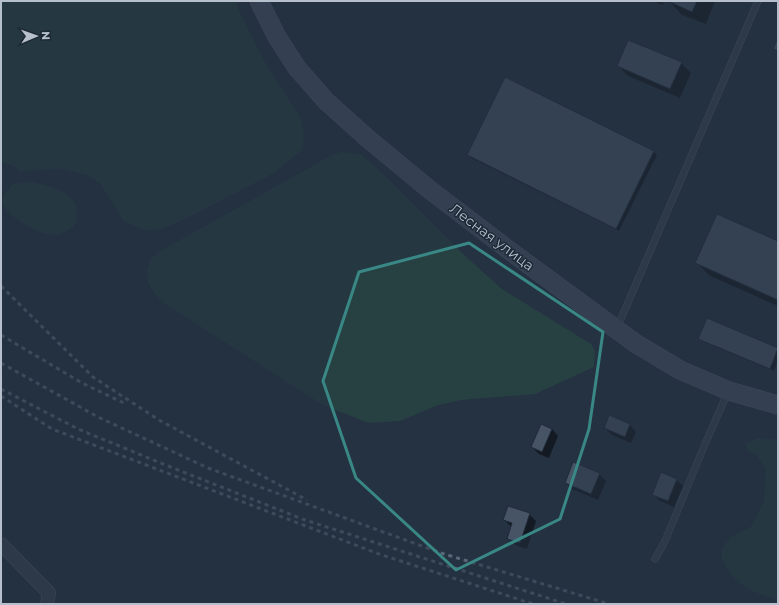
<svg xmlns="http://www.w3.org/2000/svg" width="779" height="605" font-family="Montserrat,sans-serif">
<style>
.green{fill:#274143}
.shadow{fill:#0007}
.building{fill:#465466;stroke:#202b39}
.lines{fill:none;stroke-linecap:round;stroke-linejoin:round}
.lane-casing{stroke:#57626f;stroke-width:7}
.street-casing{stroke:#57626f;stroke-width:14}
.secondary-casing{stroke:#57626f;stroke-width:19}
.lane{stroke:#394452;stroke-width:6}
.street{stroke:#394452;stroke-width:13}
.secondary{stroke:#475365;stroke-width:18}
.rail{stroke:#5b6879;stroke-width:3;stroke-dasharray:4 4;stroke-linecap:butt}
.marked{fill:none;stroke:#398886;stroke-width:3;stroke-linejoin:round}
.labels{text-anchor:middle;stroke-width:3;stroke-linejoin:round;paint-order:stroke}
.street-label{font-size:14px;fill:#b6bfcc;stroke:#1e2937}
</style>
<rect width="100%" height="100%" fill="#253242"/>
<g class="green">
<path d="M1,1H236L239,11L264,61L301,119L304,135L302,150L274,173L185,219L161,229L145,231L123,220L101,184L88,175L62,169L19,171L13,165L1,162Z"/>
<path d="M342,152L360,154L380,171L463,254L502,289L591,344L595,351L594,367L535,394L461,400L438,405L400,421L369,423L323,405L164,303C153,292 142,280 149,264C150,259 156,255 159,252L334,154Z"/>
<path d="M29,182C45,185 73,190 77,209C77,213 78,216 77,221C75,226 66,232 61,234C44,238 17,222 7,210C5,207 1,203 3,199C4,194 10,188 13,184Z"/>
<path d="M758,438L778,440V600C769,597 760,594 751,590C737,583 721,566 721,550L731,537L751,527L764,502L766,468L756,454L748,451L746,444Z"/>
</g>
<g class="shadow">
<path d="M652,1H664L663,5Z"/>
<path d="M669,1H715L706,24L682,15Z"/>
<path d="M681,63L691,73L680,98L628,76L618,66Z"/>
<path d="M506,79L654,152L657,155L619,231L471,158L468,155Z"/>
<path d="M778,242V306L710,276L697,263Z"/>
<path d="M707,319L778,349V360L774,371L702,341L699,338Z"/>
<path d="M630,425L636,432L631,443L612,435L605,428Z"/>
<path d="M552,429L558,436L549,458L539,454L532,447Z"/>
<path d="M599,474L606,481L598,500L572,489L566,483Z"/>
<path d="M677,480L683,486L674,507L660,501L653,495Z"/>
<path d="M529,514L536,521L527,549L515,545L508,538L512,527L504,520Z"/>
</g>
<g class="building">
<path d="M668,1H697L692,12Z"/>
<path d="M778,37V51L773,49Z"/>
<path d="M628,40L682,62L670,89L617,66Z"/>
<path d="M505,77L654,151L616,229L467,155Z"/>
<path d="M717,214L778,241V300L695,263Z"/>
<path d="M707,318L778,348L770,369L698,339Z"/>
<path d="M609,415L630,424L625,437L604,428Z"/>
<path d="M541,424L552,429L542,452L531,447Z"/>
<path d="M573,462L600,473L591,494L565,483Z"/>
<path d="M661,472L677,479L668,501L652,495Z"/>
<path d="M508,506L530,513L520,543L507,539L512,523L503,520Z"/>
</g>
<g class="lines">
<defs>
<g id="lane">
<path d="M617,328L758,1"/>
<path d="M655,559L665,541L705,444L728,392"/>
</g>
<path id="street" d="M1,544L49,593L47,604"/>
<path id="secondary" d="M259,1L277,37L297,68L326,101L366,137L430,190L506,248L635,343L680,370L729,391L778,405"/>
</defs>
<use href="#lane" class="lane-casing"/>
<use href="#street" class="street-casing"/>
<use href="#secondary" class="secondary-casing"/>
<use href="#lane" class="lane"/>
<use href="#street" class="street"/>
<use href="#secondary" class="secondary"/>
<g class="rail">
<path d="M1,286L93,377L159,420L307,500"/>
<path d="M1,335L82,383L126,404"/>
<path d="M1,363L98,417L208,468L441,553L609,604"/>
<path d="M1,389L78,429L168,466L305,520L566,604"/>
<path d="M1,396L52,429L379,554L533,604"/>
</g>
</g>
<path d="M0 0H779V605H0ZM469,243L603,332L589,429L560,519L456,570L356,478L323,381L359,272Z" fill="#253242" fill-opacity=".55" fill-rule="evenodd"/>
<path class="marked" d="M469,243L603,332L589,429L560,519L456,570L356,478L323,381L359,272Z"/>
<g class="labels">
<g class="street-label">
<text transform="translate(492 237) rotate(37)" y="5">Лесная улица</text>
</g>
</g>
<rect width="779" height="605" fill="none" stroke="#b6bfcc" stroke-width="4"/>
<g transform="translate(36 36) rotate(88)" stroke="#1e2937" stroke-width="3" paint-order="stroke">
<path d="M0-3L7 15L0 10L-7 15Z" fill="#b6bfcc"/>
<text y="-6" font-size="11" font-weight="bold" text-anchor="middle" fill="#b6bfcc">N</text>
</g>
</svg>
